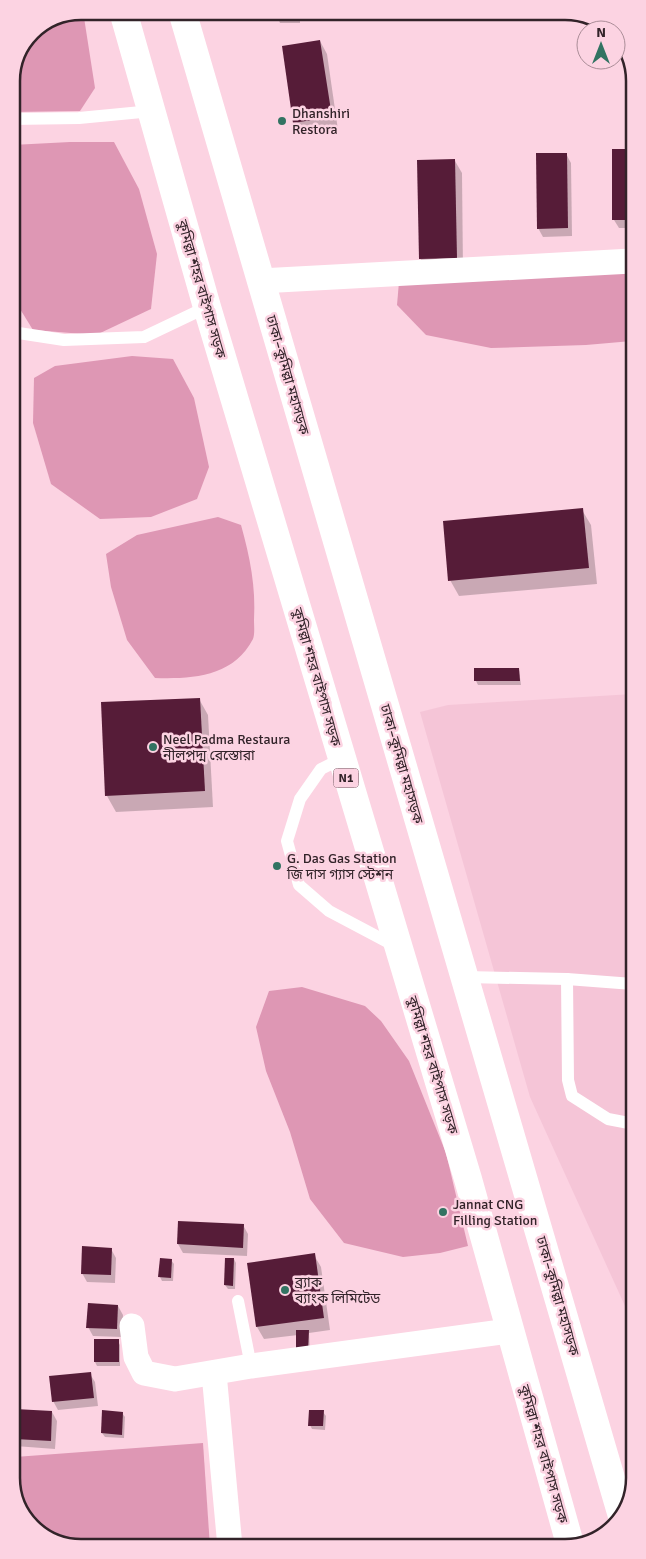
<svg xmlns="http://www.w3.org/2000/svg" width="646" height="1559" font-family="Signika,'Noto Sans Bengali',sans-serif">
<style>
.built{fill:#f5c5d7}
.water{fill:#de97b4}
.shadow{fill:#0003}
.building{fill:#561c38}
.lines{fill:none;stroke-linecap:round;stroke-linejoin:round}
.service{stroke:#fff;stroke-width:12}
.minor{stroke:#fff;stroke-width:25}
.trunk{stroke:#fff;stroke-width:28}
.poi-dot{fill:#327362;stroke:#fcd3e2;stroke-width:2}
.labels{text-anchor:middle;stroke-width:5;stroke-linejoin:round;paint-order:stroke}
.shield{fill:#fcd3e2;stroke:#6f5860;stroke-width:1}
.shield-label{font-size:12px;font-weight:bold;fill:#322329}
.poi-label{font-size:14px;fill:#322329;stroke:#fcd3e2;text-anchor:start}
.street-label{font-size:14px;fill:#322329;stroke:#fcd3e2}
.rim{fill:none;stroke:#322329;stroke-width:2.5}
</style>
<rect width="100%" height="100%" fill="#fcd3e2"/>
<path class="built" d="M633,694L634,1317H630L530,1097L420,712L448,705Z"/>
<g class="water">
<path d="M83,11L95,88L80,111L11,112V76L32,31Z"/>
<path d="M70,142H114L139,189L157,254L151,309L96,335L33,330L12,296V145Z"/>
<path d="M632,264V341L586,345L491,348L426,335L397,305L399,282Z"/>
<path d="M132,356L173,359L194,398L209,467L197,499L151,517L100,519L51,484L33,423L34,378L55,366Z"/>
<path d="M218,517L241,525C250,557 256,587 254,620C254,626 255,634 253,639C233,677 193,679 155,678L127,640L111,587L106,554L137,535Z"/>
<path d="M302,987L365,1006L381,1021L409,1061L446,1153L468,1246L440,1253L403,1257L344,1243L310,1199L290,1132L266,1071L256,1027L269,991Z"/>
<path d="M203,1443L210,1547L76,1548L38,1533L15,1500V1457Z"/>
</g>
<g class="shadow">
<path d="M275,11H300V23H280Z"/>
<path d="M320,41L327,54L338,130L302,135L294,123Z"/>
<path d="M613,151H631L632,228H619L614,220Z"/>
<path d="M566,154L571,163L572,236L543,237L538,228Z"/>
<path d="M455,161L462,173L463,270L427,271L420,258Z"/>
<path d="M582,510L591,525L597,584L459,596L450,580Z"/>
<path d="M519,670L521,685H478L476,681Z"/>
<path d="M199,699L208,715L213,807L116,812L107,796Z"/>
<path d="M179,1222L243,1225L248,1234L247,1256L183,1253L178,1244Z"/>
<path d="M111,1249L116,1258L115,1283L87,1282L82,1273Z"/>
<path d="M314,1255L321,1267L330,1330L309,1333L310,1354L298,1335L264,1339L257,1327Z"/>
<path d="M227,1259H234L236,1263L235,1289H228L225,1285Z"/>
<path d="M171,1260L174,1264L173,1281H162L160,1277Z"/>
<path d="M118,1306L123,1315L122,1337L93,1336L88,1327Z"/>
<path d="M95,1341H118L120,1345V1366H97L95,1362Z"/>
<path d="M90,1374L95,1382L98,1406L58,1410L53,1401Z"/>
<path d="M15,1410L52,1412L57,1421L55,1449L15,1446Z"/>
<path d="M103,1412L122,1413L125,1417L124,1438L105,1437L102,1433Z"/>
<path d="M323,1412L326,1416L325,1430L312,1429L310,1425Z"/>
</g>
<g class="building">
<rect x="273" y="11" width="23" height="4"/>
<path d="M320,40L332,117L293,123L282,46Z"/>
<path d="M612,149H631L632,220H612Z"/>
<path d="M536,153H567L568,228L537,229Z"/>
<path d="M455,159L457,258L419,259L417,160Z"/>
<path d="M583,508L589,568L448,581L443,521Z"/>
<path d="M474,668H519L520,681H474Z"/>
<path d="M200,698L205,791L105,796L101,702Z"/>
<path d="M178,1221L244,1224L243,1248L177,1244Z"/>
<path d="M82,1246L112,1248L111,1275L81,1274Z"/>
<path d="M315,1253L324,1318L256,1327L247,1263Z"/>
<path d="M160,1258L172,1259L171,1278L158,1277Z"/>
<path d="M225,1258H234L233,1286L224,1285Z"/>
<path d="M88,1303L118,1305L117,1329L86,1328Z"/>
<path d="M296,1330H309L308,1351L296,1350Z"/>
<rect x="94" y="1339" width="25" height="23"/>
<path d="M91,1372L94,1398L52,1402L49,1376Z"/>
<path d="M15,1409L52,1411L51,1441L15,1439Z"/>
<path d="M102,1410L123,1412L122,1435L101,1433Z"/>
<path d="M309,1410H324L323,1426H308Z"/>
</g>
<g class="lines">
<g class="service">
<path d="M11,119L79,118L152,111"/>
<path d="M12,332L64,340L144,337L207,307"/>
<path d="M341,759L321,769L300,799L287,841L299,885L329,911L397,947"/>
<path d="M465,977L567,979L633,984"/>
<path d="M567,979L568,1080L572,1096L608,1119L634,1124"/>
<path d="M238,1301L251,1366"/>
</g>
<g class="minor">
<path d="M260,281L632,261"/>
<path d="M132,1326L136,1357L144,1373L175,1379L251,1366L509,1331"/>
<path d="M214,1373L230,1547"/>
</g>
<g class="trunk">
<path d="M123,11L207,307L468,1179L570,1544"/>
<path d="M182,11L622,1516"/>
</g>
</g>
<g class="poi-dot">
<circle cx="282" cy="121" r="5"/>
<circle cx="153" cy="747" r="5"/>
<circle cx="277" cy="866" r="5"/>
<circle cx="443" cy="1212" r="5"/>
<circle cx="285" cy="1290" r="5"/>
</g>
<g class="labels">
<rect class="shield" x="333.5" y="768.5" width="25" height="19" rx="4"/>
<g class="shield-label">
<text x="346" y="782">N1</text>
</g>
<g class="poi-label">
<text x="292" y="118">Dhanshiri<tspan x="292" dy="16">Restora</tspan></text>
<text x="163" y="744">Neel Padma Restaura<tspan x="163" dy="16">নীলপদ্ম রেস্তোরা</tspan></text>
<text x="287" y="863">G. Das Gas Station<tspan x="287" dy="16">জি দাস গ্যাস স্টেশন</tspan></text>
<text x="453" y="1209">Jannat CNG<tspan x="453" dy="16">Filling Station</tspan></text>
<text x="295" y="1287">ব্র্যাক<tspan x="295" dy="16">ব্যাংক লিমিটেড</tspan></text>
</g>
<g class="street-label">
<text transform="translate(202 289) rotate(74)" y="5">কুমিল্লা শহর বাইপাস সড়ক</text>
<text transform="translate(288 375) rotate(74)" y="5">ঢাকা–কুমিল্লা মহাসড়ক</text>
<text transform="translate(317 677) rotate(74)" y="5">কুমিল্লা শহর বাইপাস সড়ক</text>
<text transform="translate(402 764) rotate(74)" y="5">ঢাকা–কুমিল্লা মহাসড়ক</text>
<text transform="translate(433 1065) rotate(73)" y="5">কুমিল্লা শহর বাইপাস সড়ক</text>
<text transform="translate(558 1296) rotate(74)" y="5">ঢাকা–কুমিল্লা মহাসড়ক</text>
<text transform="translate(544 1454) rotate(74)" y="5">কুমিল্লা শহর বাইপাস সড়ক</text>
</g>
</g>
<path d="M0 0H646V1559H0ZM81 20H565A61 61 0 0 1 626 81V1478A61 61 0 0 1 565 1539H81A61 61 0 0 1 20 1478V81A61 61 0 0 1 81 20Z" fill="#fcd3e2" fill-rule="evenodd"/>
<path class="rim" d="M81 20H565A61 61 0 0 1 626 81V1478A61 61 0 0 1 565 1539H81A61 61 0 0 1 20 1478V81A61 61 0 0 1 81 20Z"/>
<g transform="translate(601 45)"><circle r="24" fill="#fcd3e2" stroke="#ab8d98"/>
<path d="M0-4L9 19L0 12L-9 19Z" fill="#327362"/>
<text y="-8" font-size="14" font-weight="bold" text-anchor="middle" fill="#322329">N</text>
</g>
</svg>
